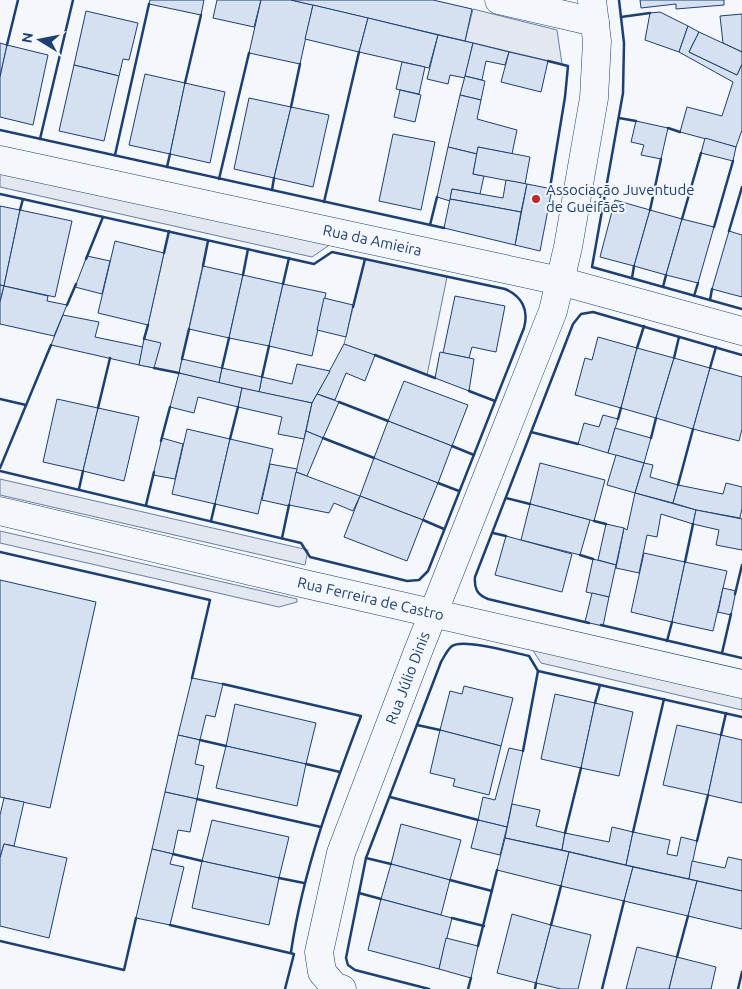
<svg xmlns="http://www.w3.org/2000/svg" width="742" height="989" font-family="Ubuntu,sans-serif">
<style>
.green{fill:#e3e9f0;stroke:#687fa3}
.parking{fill:#e3e8f0;stroke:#687fa3}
.building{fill:#d5e0f0;stroke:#1d3f73}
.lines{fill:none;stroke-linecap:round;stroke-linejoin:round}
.minor-casing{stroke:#1d3f73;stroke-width:29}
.minor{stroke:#f4f7fb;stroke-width:28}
.wall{stroke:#1d3f73;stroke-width:2.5}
.poi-dot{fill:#c62828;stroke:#f4f7fb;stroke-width:2}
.labels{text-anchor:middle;stroke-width:4;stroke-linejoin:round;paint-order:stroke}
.poi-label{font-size:15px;fill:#1d3f73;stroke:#f4f7fb;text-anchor:start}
.street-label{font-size:15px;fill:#1d3f73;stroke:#f4f7fb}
</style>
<rect width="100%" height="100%" fill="#f4f7fb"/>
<g class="green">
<path d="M169,231L208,241L179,373L139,365Z"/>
<path d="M365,259L447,277L427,375L344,344Z"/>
</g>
<g class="parking">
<path d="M473,9L557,30L562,64L465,41Z"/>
<path d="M0,171L331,244L312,257L0,187Z"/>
<path d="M0,479L308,550L305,565L0,495Z"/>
<path d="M0,531L297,599V602L279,607L0,543Z"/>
<path d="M532,649L742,698V710L541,663Z"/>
</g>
<g class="building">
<path d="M150,0H204L201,15L149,4Z"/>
<path d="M217,0H261L254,27L213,18Z"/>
<path d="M261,0H291L313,5L300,64L249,53Z"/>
<path d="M291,0H433L472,9L465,41Z"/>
<path d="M640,0H724V5L676,9V4L641,8Z"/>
<path d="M313,5L368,18L359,52L305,39Z"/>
<path d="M86,11L138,23L129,60L123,59L119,76L74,65Z"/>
<path d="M660,12L688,26L679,52L645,40L650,13Z"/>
<path d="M742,14V52L723,43L720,16Z"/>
<path d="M368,18L438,35L429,68L359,52Z"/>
<path d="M688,26L699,32L689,52L737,75L742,64V130L736,147L680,132L687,107L722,116L733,82L679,52Z"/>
<path d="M699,32L742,52V64L737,75L689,52Z"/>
<path d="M438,35L473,43L465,78L450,75L448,84L427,79Z"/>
<path d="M0,43L7,45L0,77Z"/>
<path d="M473,43L509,52L505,65L486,61L482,80L465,76Z"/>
<path d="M7,45L48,55L33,125L0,117V77Z"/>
<path d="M509,52L548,61L541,92L501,82Z"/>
<path d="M402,62L425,67L419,94L396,89Z"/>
<path d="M74,65L119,76L104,141L59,131Z"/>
<path d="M145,74L185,83L170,154L129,145Z"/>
<path d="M465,76L485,81L481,100L460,95Z"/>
<path d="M185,83L225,92L210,163L170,154Z"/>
<path d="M400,90L421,95L415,122L394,117Z"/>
<path d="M460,95L481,100L477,119L517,130L512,154L478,147L477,154L448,147Z"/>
<path d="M249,98L291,107L274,178L234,169Z"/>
<path d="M291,107L329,115L313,187L274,178Z"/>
<path d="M636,121L668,128L661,159L641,155L644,145L631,142Z"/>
<path d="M393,134L435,142L421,210L379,201Z"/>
<path d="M705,138L736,147L733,161L701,153Z"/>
<path d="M448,147L477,154L473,174L484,176L480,194L452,189L450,201L437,197Z"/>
<path d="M478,147L530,157L525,184L473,174Z"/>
<path d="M506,180L527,184L521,212L450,199L452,189L503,198Z"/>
<path d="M527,184L552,189L540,251L515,245Z"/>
<path d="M450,199L521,212L515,245L444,228Z"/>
<path d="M615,200L650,210L634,266L600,257Z"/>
<path d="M0,206L20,210L4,286L0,285Z"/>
<path d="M20,210L72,221L55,297L4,286Z"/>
<path d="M650,210L682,219L666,275L634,266Z"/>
<path d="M682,219L714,227L698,283L666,275Z"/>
<path d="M729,231L742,235V297L712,289Z"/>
<path d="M115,241L164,253L148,325L98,313Z"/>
<path d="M87,256L110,261L102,294L75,287Z"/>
<path d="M203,266L243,275L229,338L189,329Z"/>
<path d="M243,275L283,284L269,346L229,338Z"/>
<path d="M283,284L326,293L312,356L269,346Z"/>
<path d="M0,285L4,286L0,302Z"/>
<path d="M4,286L48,296L47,301L67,305L54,336L0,324V302Z"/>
<path d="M455,296L505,306L496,352L472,347L469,358L443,353Z"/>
<path d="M324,298L353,305L346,337L317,330Z"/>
<path d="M63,315L99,322L95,337L143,347L139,365L51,345Z"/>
<path d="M598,337L637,348L621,408L575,395L585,358L592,360Z"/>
<path d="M144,339L161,343L154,368L139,365Z"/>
<path d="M344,344L375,355L365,381L346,373L335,400L317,394Z"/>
<path d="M637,348L674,358L656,418L621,408Z"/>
<path d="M440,352L474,359L469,391L435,378Z"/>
<path d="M674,358L710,368L693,429L656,418Z"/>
<path d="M182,359L222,368L219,383L179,373Z"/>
<path d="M297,364L330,371L312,403L259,392L262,377L292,384Z"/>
<path d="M222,368L262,377L259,392L219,383Z"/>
<path d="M710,368L742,377V429L739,441L693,429Z"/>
<path d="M179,373L242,388L238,407L198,397L194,413L170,407Z"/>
<path d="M404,381L468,405L452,446L388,421Z"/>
<path d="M242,388L312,403L304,439L278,434L282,417L238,407Z"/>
<path d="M317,394L339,402L323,438L306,431L312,403Z"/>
<path d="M57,399L98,408L83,471L43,462Z"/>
<path d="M98,408L139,417L124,481L83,471Z"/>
<path d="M603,415L618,419L608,453L578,444L584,423L599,427Z"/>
<path d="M388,421L452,446L438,483L374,458Z"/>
<path d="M615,428L651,438L644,463L608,453Z"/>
<path d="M187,429L230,439L215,504L172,494Z"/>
<path d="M306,431L323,438L307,476L296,472Z"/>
<path d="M162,438L183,444L175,479L153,475Z"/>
<path d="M230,439L273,449L258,514L215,504Z"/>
<path d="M616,455L644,463L635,493L607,485Z"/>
<path d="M374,458L438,483L423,520L360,496Z"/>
<path d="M540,463L605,480L594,521L530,504Z"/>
<path d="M644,463L653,465L650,477L678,485L673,503L635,493Z"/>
<path d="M270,464L297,469L289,506L262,500Z"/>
<path d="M296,472L360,496L353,511L334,503L329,513L289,505Z"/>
<path d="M726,483L742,487V508L740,518L696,510L673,503L678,485L723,494Z"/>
<path d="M635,493L696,510L693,524L661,514L657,537L647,535L639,573L616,568L624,528L627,530Z"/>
<path d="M360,496L423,520L407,561L344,537Z"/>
<path d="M530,504L590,520L580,555L521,540Z"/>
<path d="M696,510L742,519V550L716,545L719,530L693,524Z"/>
<path d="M606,524L624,528L616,565L598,560Z"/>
<path d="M506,536L572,554L562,592L495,575Z"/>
<path d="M644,553L685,562L672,622L631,612Z"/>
<path d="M593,559L616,565L609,597L586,592Z"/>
<path d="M685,562L727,571L713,631L672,622Z"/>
<path d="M0,580L96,602L50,808L0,797Z"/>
<path d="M723,588L736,591L731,615L718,612Z"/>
<path d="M592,593L609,597L603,626L585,622Z"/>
<path d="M192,678L223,684L215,717L206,715L200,740L178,735Z"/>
<path d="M464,686L513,698L501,746L440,730L450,691L462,694Z"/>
<path d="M555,694L595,703L581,768L541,759Z"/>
<path d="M595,703L633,712L619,776L581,768Z"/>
<path d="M235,704L316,723L306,764L226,746Z"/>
<path d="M677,725L721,735L708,795L663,785Z"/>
<path d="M440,730L501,746L489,795L453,786L455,779L430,773Z"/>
<path d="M178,735L200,740L195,764L204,766L197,799L165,792Z"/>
<path d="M721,735L742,740V803L708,795Z"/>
<path d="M226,746L306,764L297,806L216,788Z"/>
<path d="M509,748L523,751L507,827L478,820L483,797L495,800Z"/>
<path d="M165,792L197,799L190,832L178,830L173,854L152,849Z"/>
<path d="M4,798L24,802L14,846L4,844L0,858V815Z"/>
<path d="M512,804L540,810L536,826L565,833L562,850L505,838Z"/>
<path d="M212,820L289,837L279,878L202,861Z"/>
<path d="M478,820L507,827L500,855L471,848Z"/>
<path d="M401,824L461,840L450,880L391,864Z"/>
<path d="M612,827L633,832L626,865L562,850L565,833L609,842Z"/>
<path d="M633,832L670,840L667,854L677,856L681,837L697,841L689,879L626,865Z"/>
<path d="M505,838L569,852L561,886L497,870Z"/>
<path d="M4,844L67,858L49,938L0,926V858Z"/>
<path d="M152,849L173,854L170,864L184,867L170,925L136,918Z"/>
<path d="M569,852L633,867L624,901L561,886Z"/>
<path d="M728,857L742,860V891L689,879L692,861L725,868Z"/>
<path d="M202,861L279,878L269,925L192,908Z"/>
<path d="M391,864L450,880L441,915L381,899Z"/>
<path d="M633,867L697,881L688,916L624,901Z"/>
<path d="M697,881L742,891V929L688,916Z"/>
<path d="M381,899L452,918L439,969L368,950Z"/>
<path d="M512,914L551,925L536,983L497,973Z"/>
<path d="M551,925L591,935L578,989H561L536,983Z"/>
<path d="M446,938L478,946L471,978L439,969Z"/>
<path d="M637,947L677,957L669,989H626Z"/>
<path d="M677,957L716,967L711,989H669Z"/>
</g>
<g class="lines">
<defs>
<g id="minor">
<path d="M499,0L595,22"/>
<path id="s1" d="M0,160L560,281L742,331"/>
<path id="s2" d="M0,511L301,583L742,684"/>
<path id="s3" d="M342,989L334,986L322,972L319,952L341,853L417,654L553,311L568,247L594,98L597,41L592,0"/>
</g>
</defs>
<use href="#minor" class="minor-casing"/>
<use href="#minor" class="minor"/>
<g class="wall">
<path d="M619,0L624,43L623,93L592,267L742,309"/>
<path d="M621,17L650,13"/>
<path d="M7,45L18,0"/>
<path d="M548,61L568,66L565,97L550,188"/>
<path d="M185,83L201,15"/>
<path d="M291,107L300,64"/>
<path d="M619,118L636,121"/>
<path d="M668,128L680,132"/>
<path d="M0,130L444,228"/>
<path d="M40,139L73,0"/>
<path d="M115,155L149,4"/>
<path d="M167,167L170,154"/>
<path d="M219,179L249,53"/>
<path d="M272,190L274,178"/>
<path d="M0,194L314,264L332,252L505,289C522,296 529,310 524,328L428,571L419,580L407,581L310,557L301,543L0,471"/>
<path d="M324,202L359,52"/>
<path d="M20,210L23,199"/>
<path d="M650,210L661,159"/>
<path d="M682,219L701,153"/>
<path d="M430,225L437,197"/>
<path d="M714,227L733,161"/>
<path d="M729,231L742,187"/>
<path d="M164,253L169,231"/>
<path d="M86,259L103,217"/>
<path d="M203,266L208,241"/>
<path d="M243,275L248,249"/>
<path d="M632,278L634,266"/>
<path d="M283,284L289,258"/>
<path d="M663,287L666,275"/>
<path d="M694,296L698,283"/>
<path d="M710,300L712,289"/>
<path d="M67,305L76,284"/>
<path d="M353,307L365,259"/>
<path d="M144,339L148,325"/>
<path d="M637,348L644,326"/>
<path d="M375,355L435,378"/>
<path d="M674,358L679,337"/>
<path d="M182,359L189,329"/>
<path d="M154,368L179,373"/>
<path d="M222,368L229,338"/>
<path d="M710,368L716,347"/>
<path d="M262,377L269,346"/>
<path d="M469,391L495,401"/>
<path d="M0,399L26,405"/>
<path d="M339,402L388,421"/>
<path d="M98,408L110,358"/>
<path d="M618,419L621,408"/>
<path d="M531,432L578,444"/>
<path d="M323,438L374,458"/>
<path d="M651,438L656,418"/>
<path d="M230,439L238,407"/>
<path d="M161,441L170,407"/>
<path d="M452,446L474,455"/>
<path d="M0,468L51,345"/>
<path d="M438,483L459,491"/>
<path d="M678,485L693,429"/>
<path d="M79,489L83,471"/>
<path d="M506,498L530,504"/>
<path d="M146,505L154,472"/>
<path d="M423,520L444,529"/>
<path d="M211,521L215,504"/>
<path d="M594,521L606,524"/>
<path d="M493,533L506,536"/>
<path d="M282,538L289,505"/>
<path d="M0,552L210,600L192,678"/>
<path d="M580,555L593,559"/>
<path d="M685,562L693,524"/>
<path d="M735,594L742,565"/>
<path d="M589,623L488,599C477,595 474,588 475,577L573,324L581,314L593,312L742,355"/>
<path d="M601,625L742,658"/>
<path d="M667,641L672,622"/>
<path d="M722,653L731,614"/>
<path d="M223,684L361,716C332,793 303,870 291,952"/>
<path d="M595,703L600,685"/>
<path d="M417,725L440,730"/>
<path d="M721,735L726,713"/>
<path d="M200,740L226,746"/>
<path d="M523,751L538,671"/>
<path d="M306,764L340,772"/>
<path d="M390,797L478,820"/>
<path d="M197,799L321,827"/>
<path d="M633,832L664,699"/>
<path d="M565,833L581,768"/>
<path d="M697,841L708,795"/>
<path d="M173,854L202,861"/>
<path d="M366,858L391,864"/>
<path d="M279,878L304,883"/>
<path d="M450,880L492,891"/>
<path d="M359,893L381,899"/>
<path d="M452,918L484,926"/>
<path d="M170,925L294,954L285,989"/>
<path d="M551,925L561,886"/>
<path d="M0,941L124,970L136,918"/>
<path d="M478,946L497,870"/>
<path d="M677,957L688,916"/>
<path d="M429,989L355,970L348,965L346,958L366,858L441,662C444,657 447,650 452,646C463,638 515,653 529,656L538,671L742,717"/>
<path d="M468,989L471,978"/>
<path d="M535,989L536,983"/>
<path d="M602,989L624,901"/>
<path d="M738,989L742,972"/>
</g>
</g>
<circle class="poi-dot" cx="536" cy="199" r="5"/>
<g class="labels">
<g class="poi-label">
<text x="546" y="195">Associação Juventude<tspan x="546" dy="17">de Gueifães</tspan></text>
</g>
<g class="street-label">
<text dy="5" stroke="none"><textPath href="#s1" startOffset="381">Rua da Amieira</textPath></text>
<text dy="5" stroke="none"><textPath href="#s2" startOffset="381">Rua Ferreira de Castro</textPath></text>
<text dy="5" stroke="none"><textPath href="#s3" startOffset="336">Rua Júlio Dinis</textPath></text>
</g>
</g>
<g transform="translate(40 40) rotate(280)" stroke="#f4f7fb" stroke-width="4" paint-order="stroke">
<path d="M0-4L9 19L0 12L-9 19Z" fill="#1d3f73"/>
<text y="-8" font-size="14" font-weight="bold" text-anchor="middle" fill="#1d3f73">N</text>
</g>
</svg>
